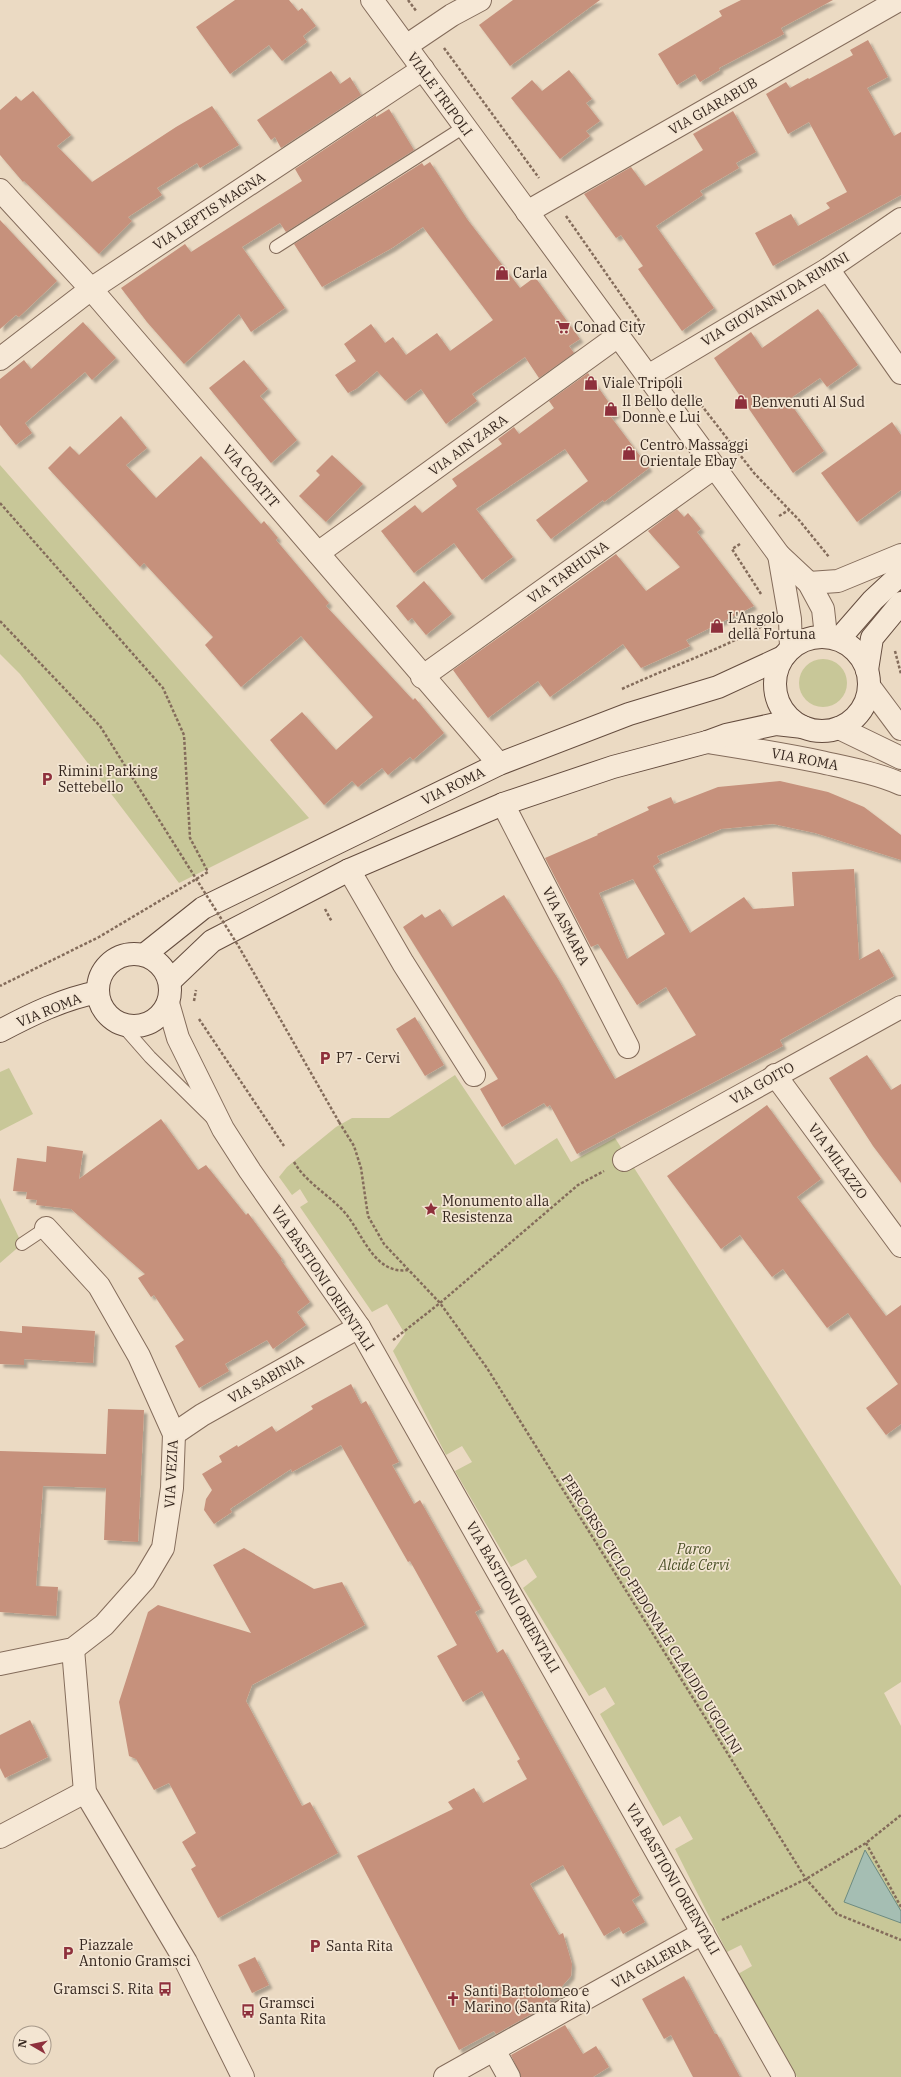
<svg xmlns="http://www.w3.org/2000/svg" width="901" height="2077" font-family="'IBM Plex Serif',serif">
<style>
.green{fill:#c8c798}
.water{fill:#a5beb3;stroke:#6d8b80}
.building{fill:#c6917c;fill-rule:evenodd;filter:url(#shadow)}
.lines{fill:none;stroke-linecap:round;stroke-linejoin:round}
.service-casing{stroke:#846c5b;stroke-width:14}
.minor-casing{stroke:#846c5b;stroke-width:24}
.tertiary-casing{stroke:#846c5b;stroke-width:24}
.secondary-casing{stroke:#654d3f;stroke-width:24}
.path{stroke:#846c5b;stroke-width:2.5;stroke-dasharray:3 2;stroke-linecap:butt}
.service{stroke:#f6e8d6;stroke-width:12}
.minor{stroke:#f6e8d6;stroke-width:22}
.tertiary{stroke:#f6e8d6;stroke-width:22}
.secondary{stroke:#f6e8d6;stroke-width:22}
.path-bridge{stroke:#846c5b;stroke-width:2.5;stroke-dasharray:3 2;stroke-linecap:butt}
.labels{text-anchor:middle;stroke-width:3.5;stroke-linejoin:round;paint-order:stroke}
.street-label{font-size:14px;fill:#35261e;stroke:#f3e5d2}
.poi-label{font-size:14px;fill:#35261e;stroke:#f3e5d2;text-anchor:start}
.park-label{font-size:14px;font-style:italic;fill:#4a5026;stroke:#f3e5d2}
</style>
<defs>
<filter id="shadow"><feDropShadow dx="3.5" dy="3.5" stdDeviation="1" flood-color="#0004"/></filter>
</defs>
<rect width="100%" height="100%" fill="#ebdac3"/>
<g class="green">
<path d="M0,465L309,818L179,883L20,674L0,654Z"/>
<circle cx="823" cy="683" r="24"/>
<path d="M9,1068L33,1114L0,1131V1072Z"/>
<path d="M455,1075L515,1165L557,1138L571,1162L615,1138L901,1586V1682L884,1693L901,1726V2077H797L738,1974L752,1966L741,1945L727,1952L675,1849L693,1839L680,1816L663,1826L600,1714L615,1704L605,1687L589,1696L523,1588L537,1577L526,1559L511,1567L455,1471L472,1462L462,1446L446,1455L393,1351L405,1334L387,1304L372,1312L300,1207L308,1202L300,1189L292,1195L279,1177L287,1167L336,1127L352,1118H389Z"/>
<path d="M0,1198L22,1244L0,1263Z"/>
</g>
<path class="water" d="M865,1850L901,1911V1923L844,1902Z"/>
<g class="building">
<path d="M235,0H289L298,11L302,8L316,26L303,36L307,42L282,61L269,45L230,74L196,27Z"/>
<path d="M513,0H600L510,66L479,25Z"/>
<path d="M741,0H833L781,28L784,34L719,68L720,70L700,82L695,74L677,85L658,54L722,16L719,11Z"/>
<path d="M868,40L888,77L867,88L894,136L901,132V195L773,266L755,233L791,214L798,226L830,208L826,203L847,192L809,122L788,134L766,94L786,82L790,88L808,78L809,79L853,55L850,50Z"/>
<path d="M569,70L592,99L586,103L600,121L586,131L590,136L560,159L511,98L532,80L542,91Z"/>
<path d="M331,71L340,84L350,77L361,95L281,148L275,137L271,140L257,120Z"/>
<path d="M33,91L71,135L57,146L92,182L176,127L212,106L239,145L200,168L197,163L157,188L162,195L128,217L132,221L99,254L24,181L23,182L0,155V110L16,96L21,101Z"/>
<path d="M389,109L414,150L286,232L280,223L242,247L285,308L251,332L239,314L184,364L147,322L121,288L185,244L191,252L302,181L295,169L376,115V117Z"/>
<path d="M733,111L756,152L736,163L739,168L700,191L703,195L656,226L714,308L682,331L638,269L643,266L621,235L616,238L584,194L631,167L645,186L703,150L693,134Z"/>
<path d="M430,162L467,219L520,288L535,277L580,339L569,346L574,353L539,378L525,357L472,394L477,401L446,424L421,389L405,401L377,371L356,389L348,393L335,375L356,361L344,344L371,324L385,343L393,337L406,355L437,333L450,351L493,320L423,227L392,248L322,287L294,244L422,163L424,166Z"/>
<path d="M0,220L57,281L19,317L16,315L0,329Z"/>
<path d="M818,309L858,365L827,387L820,378L788,400L824,451L793,473L714,358L751,332L762,348Z"/>
<path d="M83,322L116,358L92,380L85,372L25,423L32,433L16,445L0,425V379L24,360L31,369Z"/>
<path d="M244,360L268,389L260,396L297,440L271,463L209,388Z"/>
<path d="M588,373L617,414L611,417L649,468L604,502L603,500L551,539L536,520L588,481L565,449L476,509L513,557L482,580L454,543L414,573L381,531L415,505L422,513L457,486L452,479L502,444L498,439L514,427L519,434L554,408L549,401Z"/>
<path d="M121,416L147,448L126,465L156,498L201,456L261,524L264,521L278,538L276,540L329,603L326,606L413,700L415,698L444,733L413,760L410,757L388,775L382,768L358,787L352,781L324,805L270,740L302,712L336,750L373,717L301,636L241,687L205,645L213,637L144,563L140,567L48,468L70,446L79,455Z"/>
<path d="M892,422L901,435V490L857,522L821,473Z"/>
<path d="M332,455L363,484L326,522L299,496L320,475L316,471Z"/>
<path d="M677,509L684,517L688,513L701,529L697,532L754,606L686,640L690,646L641,668L623,644L550,697L538,681L488,718L453,670L616,554L646,591L680,567L648,531Z"/>
<path d="M424,581L452,614L426,635L412,618L408,621L396,606Z"/>
<path d="M780,781L828,792L864,807L901,835V860L815,833L773,824L721,829L657,856L660,862L653,866L690,933L744,897L753,909L794,906L792,872L854,869L859,960L879,949L894,976L780,1040L783,1046L577,1154L550,1105L547,1107L544,1103L502,1127L480,1089L498,1079L403,927L422,914L425,918L440,909L452,927L504,895L558,979L615,1079L696,1035L666,987L637,1005L598,944L591,947L545,858L598,835L597,834L649,810L647,807L671,797L674,804L718,787ZM633,879L665,934L627,959L599,893Z"/>
<path d="M415,1017L444,1065L425,1076L396,1029Z"/>
<path d="M867,1055L891,1090L901,1084V1183L873,1146L829,1078Z"/>
<path d="M767,1105L821,1179L797,1197L886,1316L901,1305V1424L886,1435L866,1408L898,1384L848,1313L827,1328L783,1269L772,1277L740,1235L721,1249L667,1176Z"/>
<path d="M161,1119L198,1170L206,1165L246,1215L248,1213L282,1259L281,1260L310,1302L297,1312L306,1325L273,1349L267,1340L225,1364L229,1371L199,1388L175,1346L184,1340L154,1295L151,1297L138,1278L145,1274L71,1209L36,1205L37,1200L26,1199L27,1192L13,1191L17,1158L46,1162L47,1146L83,1151L79,1179Z"/>
<path d="M22,1326L95,1331L93,1363L24,1359V1365L0,1364V1331L22,1333Z"/>
<path d="M351,1384L361,1404L366,1401L399,1462L392,1465L414,1504L420,1500L481,1609L475,1612L497,1653L503,1649L640,1895L632,1900L645,1922L623,1934L619,1927L604,1936L563,1865L530,1884L559,1935L563,1933L572,1964L571,1976L558,1991L560,1995L549,2000L551,2003L496,2034L494,2031L459,2050L357,1856L453,1809L448,1802L474,1788L483,1803L527,1779L517,1761L520,1759L482,1691L463,1702L437,1656L457,1645L410,1561L408,1562L341,1445L292,1472L291,1469L230,1509L232,1512L214,1524L204,1510L206,1499L212,1490L202,1474L222,1462L219,1456L237,1445L238,1447L272,1426L276,1432L313,1409L311,1406Z"/>
<path d="M108,1409L144,1410L138,1542L104,1540L106,1488L43,1486L36,1586L58,1587L56,1616L0,1612V1451L106,1454Z"/>
<path d="M244,1548L314,1589L342,1582L365,1625L252,1685L246,1701L302,1806L310,1802L338,1853L218,1918L191,1869L196,1866L182,1842L196,1833L169,1783L154,1790L136,1759L129,1756L119,1702L148,1612L158,1605L251,1633L213,1565Z"/>
<path d="M30,1720L48,1757L5,1778L0,1768V1735Z"/>
<path d="M255,1957L269,1985L252,1993L238,1965Z"/>
<path d="M684,1976L715,2034H717L740,2077H693L671,2035L664,2039L642,1999Z"/>
<path d="M565,2025L583,2054L596,2046L609,2067L593,2077H521L511,2055Z"/>
</g>
<g class="lines">
<defs>
<g id="service">
<path d="M276,247L464,127"/>
<path d="M121,1024L150,1057L212,1118"/>
<path d="M22,1244L46,1228"/>
</g>
<g id="minor">
<path d="M406,46L452,15L480,0"/>
<path d="M0,190L91,289L499,764"/>
<path d="M527,212L899,0"/>
<path d="M828,269L901,373"/>
<path d="M0,359L91,289L423,69"/>
<path d="M648,376L828,269L901,219"/>
<path d="M318,553L618,336"/>
<path d="M422,677L715,467"/>
<path d="M503,804L628,1047"/>
<path d="M349,870L403,963L474,1075"/>
<path d="M775,1075L901,1246"/>
<path d="M624,1160L901,1007"/>
<path d="M174,1434L202,1415L359,1327"/>
<path d="M73,1649L85,1792L186,1962L243,2077"/>
<path d="M0,1664L73,1649L104,1625L144,1580L163,1548L172,1488L174,1434L139,1356L99,1286L46,1228"/>
<path d="M0,1837L85,1792"/>
<path d="M494,2050L509,2077"/>
<path d="M445,2077L703,1933"/>
</g>
<g id="tertiary">
<path d="M372,0L779,555L809,583L823,609L826,636"/>
<path d="M779,555L790,619L791,648"/>
<path d="M809,583L838,581L901,555"/>
<path d="M869,686L901,729"/>
<path d="M839,728L901,758"/>
<path d="M707,742C745,748 783,754 821,762C848,768 876,773 901,784"/>
<path d="M168,1003L178,1038L223,1129L250,1171L359,1327L784,2077"/>
</g>
<g id="secondary">
<circle cx="822" cy="684" r="47"/>
<path d="M839,639L873,600L901,574"/>
<path d="M867,670L872,638L901,603"/>
<circle cx="134" cy="990" r="36"/>
<path d="M144,955L203,908L499,764L629,714L718,687L783,657"/>
<path d="M170,981L212,941L349,870L503,804L613,767L707,742L726,735L776,724L803,727"/>
<path d="M0,1031C32,1014 63,999 98,992"/>
</g>
</defs>
<use href="#service" class="service-casing"/>
<use href="#minor" class="minor-casing"/>
<use href="#tertiary" class="tertiary-casing"/>
<use href="#secondary" class="secondary-casing"/>
<g class="path">
<path d="M408,0L417,12"/>
<path d="M444,48L539,178"/>
<path d="M566,216L640,322"/>
<path d="M695,397L754,473L799,520L829,557"/>
<path d="M0,503L163,688L184,735L190,838L208,872L99,937L0,986"/>
<path d="M779,516L789,510"/>
<path d="M740,544L732,549L761,594"/>
<path d="M0,621L100,726"/>
<path d="M895,651L901,674"/>
<path d="M622,689C669,667 718,651 764,625V618"/>
<path d="M325,909L332,922"/>
<path d="M194,1001L196,990"/>
<path d="M199,1019L284,1146"/>
<path d="M339,1122L354,1146L361,1168L368,1216L384,1244L440,1303L487,1368L806,1879L837,1914L901,1940"/>
<path d="M294,1162C307,1184 330,1195 346,1214C363,1235 375,1275 408,1270"/>
<path d="M393,1340L440,1303L578,1185L604,1171"/>
<path d="M866,1843L901,1907"/>
<path d="M722,1920L806,1879L866,1843L901,1815"/>
</g>
<use href="#service" class="service"/>
<use href="#minor" class="minor"/>
<use href="#tertiary" class="tertiary"/>
<use href="#secondary" class="secondary"/>
<path class="path-bridge" d="M100,726L239,947L339,1122"/>
</g>
<defs>
<symbol id="shop-bare" viewBox="-9 -9 18 18"><path d="M-5-2.5h2.3a2.7 3.5 0 0 1 5.4 0H5L5.5 6h-11ZM-1.5-2.5h3a1.5 2.3 0 0 0-3 0Z" fill="#8e303c" stroke="#f3e5d2" stroke-width="2.5" paint-order="stroke"/></symbol>
<symbol id="supermarket-bare" viewBox="-9 -9 18 18"><path d="M-6-5.5h2.5l.6 2H6L4.5 2H-2.5L-4.4-4H-6ZM-1.5 3.2a1.3 1.3 0 1 0 .1 0ZM3 3.2a1.3 1.3 0 1 0 .1 0Z" fill="#8e303c" stroke="#f3e5d2" stroke-width="2.5" paint-order="stroke"/></symbol>
<symbol id="parking-bare" viewBox="-9 -9 18 18"><path d="M-3.5-5.5H1a3.5 3.5 0 0 1 0 7H-1V5.5H-3.5ZM-1-3.4V-.6H.8a1.4 1.4 0 0 0 0-2.8Z" fill="#8e303c" stroke="#f3e5d2" stroke-width="2.5" paint-order="stroke"/></symbol>
<symbol id="sight-bare" viewBox="-9 -9 18 18"><path d="M0-6L1.8-2.2L6-1.7L2.9 1.2L3.7 5.4L0 3.3L-3.7 5.4L-2.9 1.2L-6-1.7L-1.8-2.2Z" fill="#8e303c" stroke="#f3e5d2" stroke-width="2.5" paint-order="stroke"/></symbol>
<symbol id="bus-bare" viewBox="-9 -9 18 18"><path d="M-5-6H5V4H4V6H2V4H-2V6H-4V4H-5ZM-3.5-4V0h7V-4ZM-3.5 1.2v1.5H-2V1.2ZM2 1.2v1.5H3.5V1.2Z" fill="#8e303c" stroke="#f3e5d2" stroke-width="2.5" paint-order="stroke"/></symbol>
<symbol id="church-bare" viewBox="-9 -9 18 18"><path d="M-1.2-6h2.4v3.5h3.3v2.4h-3.3V6h-2.4V-.1h-3.3v-2.4h3.3Z" fill="#8e303c" stroke="#f3e5d2" stroke-width="2.5" paint-order="stroke"/></symbol>
</defs>
<g fill-rule="evenodd">
<use href="#shop-bare" x="492" y="263" width="20" height="20"/>
<use href="#supermarket-bare" x="553" y="317" width="20" height="20"/>
<use href="#shop-bare" x="581" y="373" width="20" height="20"/>
<use href="#shop-bare" x="731" y="392" width="20" height="20"/>
<use href="#shop-bare" x="601" y="399" width="20" height="20"/>
<use href="#shop-bare" x="619" y="443" width="20" height="20"/>
<use href="#shop-bare" x="707" y="616" width="20" height="20"/>
<use href="#parking-bare" x="37" y="769" width="20" height="20"/>
<use href="#parking-bare" x="315" y="1048" width="20" height="20"/>
<use href="#sight-bare" x="421" y="1199" width="20" height="20"/>
<use href="#parking-bare" x="305" y="1936" width="20" height="20"/>
<use href="#parking-bare" x="58" y="1943" width="20" height="20"/>
<use href="#bus-bare" x="155" y="1979" width="20" height="20"/>
<use href="#church-bare" x="443" y="1989" width="20" height="20"/>
<use href="#bus-bare" x="238" y="2001" width="20" height="20"/>
</g>
<g class="labels">
<g class="street-label">
<text transform="translate(440 94) rotate(54)" y="5">VIALE TRIPOLI</text>
<text transform="translate(713 106) rotate(-30)" y="5">VIA GIARABUB</text>
<text transform="translate(209 211) rotate(-33)" y="5">VIA LEPTIS MAGNA</text>
<text transform="translate(775 299) rotate(-31)" y="5">VIA GIOVANNI DA RIMINI</text>
<text transform="translate(468 445) rotate(-36)" y="5">VIA AIN ZARA</text>
<text transform="translate(251 476) rotate(49)" y="5">VIA COATIT</text>
<text transform="translate(568 572) rotate(-36)" y="5">VIA TARHUNA</text>
<text transform="translate(805 759) rotate(11)" y="5">VIA ROMA</text>
<text transform="translate(453 786) rotate(-26)" y="5">VIA ROMA</text>
<text transform="translate(566 926) rotate(63)" y="5">VIA ASMARA</text>
<text transform="translate(49 1010) rotate(-22)" y="5">VIA ROMA</text>
<text transform="translate(762 1083) rotate(-29)" y="5">VIA GOITO</text>
<text transform="translate(838 1161) rotate(54)" y="5">VIA MILAZZO</text>
<text transform="translate(323 1278) rotate(56)" y="5">VIA BASTIONI ORIENTALI</text>
<text transform="translate(266 1379) rotate(-29)" y="5">VIA SABINIA</text>
<text transform="translate(171 1474) rotate(-87)" y="5">VIA VEZIA</text>
<text transform="translate(513 1597) rotate(60)" y="5">VIA BASTIONI ORIENTALI</text>
<text transform="translate(652 1614) rotate(58)" y="5">PERCORSO CICLO-PEDONALE CLAUDIO UGOLINI</text>
<text transform="translate(673 1879) rotate(60)" y="5">VIA BASTIONI ORIENTALI</text>
<text transform="translate(651 1963) rotate(-29)" y="5">VIA GALERIA</text>
</g>
<g class="poi-label">
<text x="513" y="278">Carla</text>
<text x="574" y="332">Conad City</text>
<text x="602" y="388">Viale Tripoli</text>
<text x="622" y="406">Il Bello delle<tspan x="622" dy="16">Donne e Lui</tspan></text>
<text x="752" y="407">Benvenuti Al Sud</text>
<text x="640" y="450">Centro Massaggi<tspan x="640" dy="16">Orientale Ebay</tspan></text>
<text x="728" y="623">L'Angolo<tspan x="728" dy="16">della Fortuna</tspan></text>
<text x="58" y="776">Rimini Parking<tspan x="58" dy="16">Settebello</tspan></text>
<text x="336" y="1063">P7 - Cervi</text>
<text x="442" y="1206">Monumento alla<tspan x="442" dy="16">Resistenza</tspan></text>
<text x="79" y="1950">Piazzale<tspan x="79" dy="16">Antonio Gramsci</tspan></text>
<text x="326" y="1951">Santa Rita</text>
<text x="154" y="1994" text-anchor="end">Gramsci S. Rita</text>
<text x="464" y="1996">Santi Bartolomeo e<tspan x="464" dy="16">Marino (Santa Rita)</tspan></text>
<text x="259" y="2008">Gramsci<tspan x="259" dy="16">Santa Rita</tspan></text>
</g>
<g class="park-label">
<text x="694" y="1554">Parco<tspan x="694" dy="16">Alcide Cervi</tspan></text>
</g>
</g>
<g transform="translate(32 2045) rotate(279)"><circle r="19" fill="#f3e5d2" stroke="#a7998a"/>
<path d="M0-3L7 15L0 10L-7 15Z" fill="#8e303c"/>
<text y="-6" font-size="11" font-weight="bold" text-anchor="middle" fill="#35261e">N</text>
</g>
</svg>
